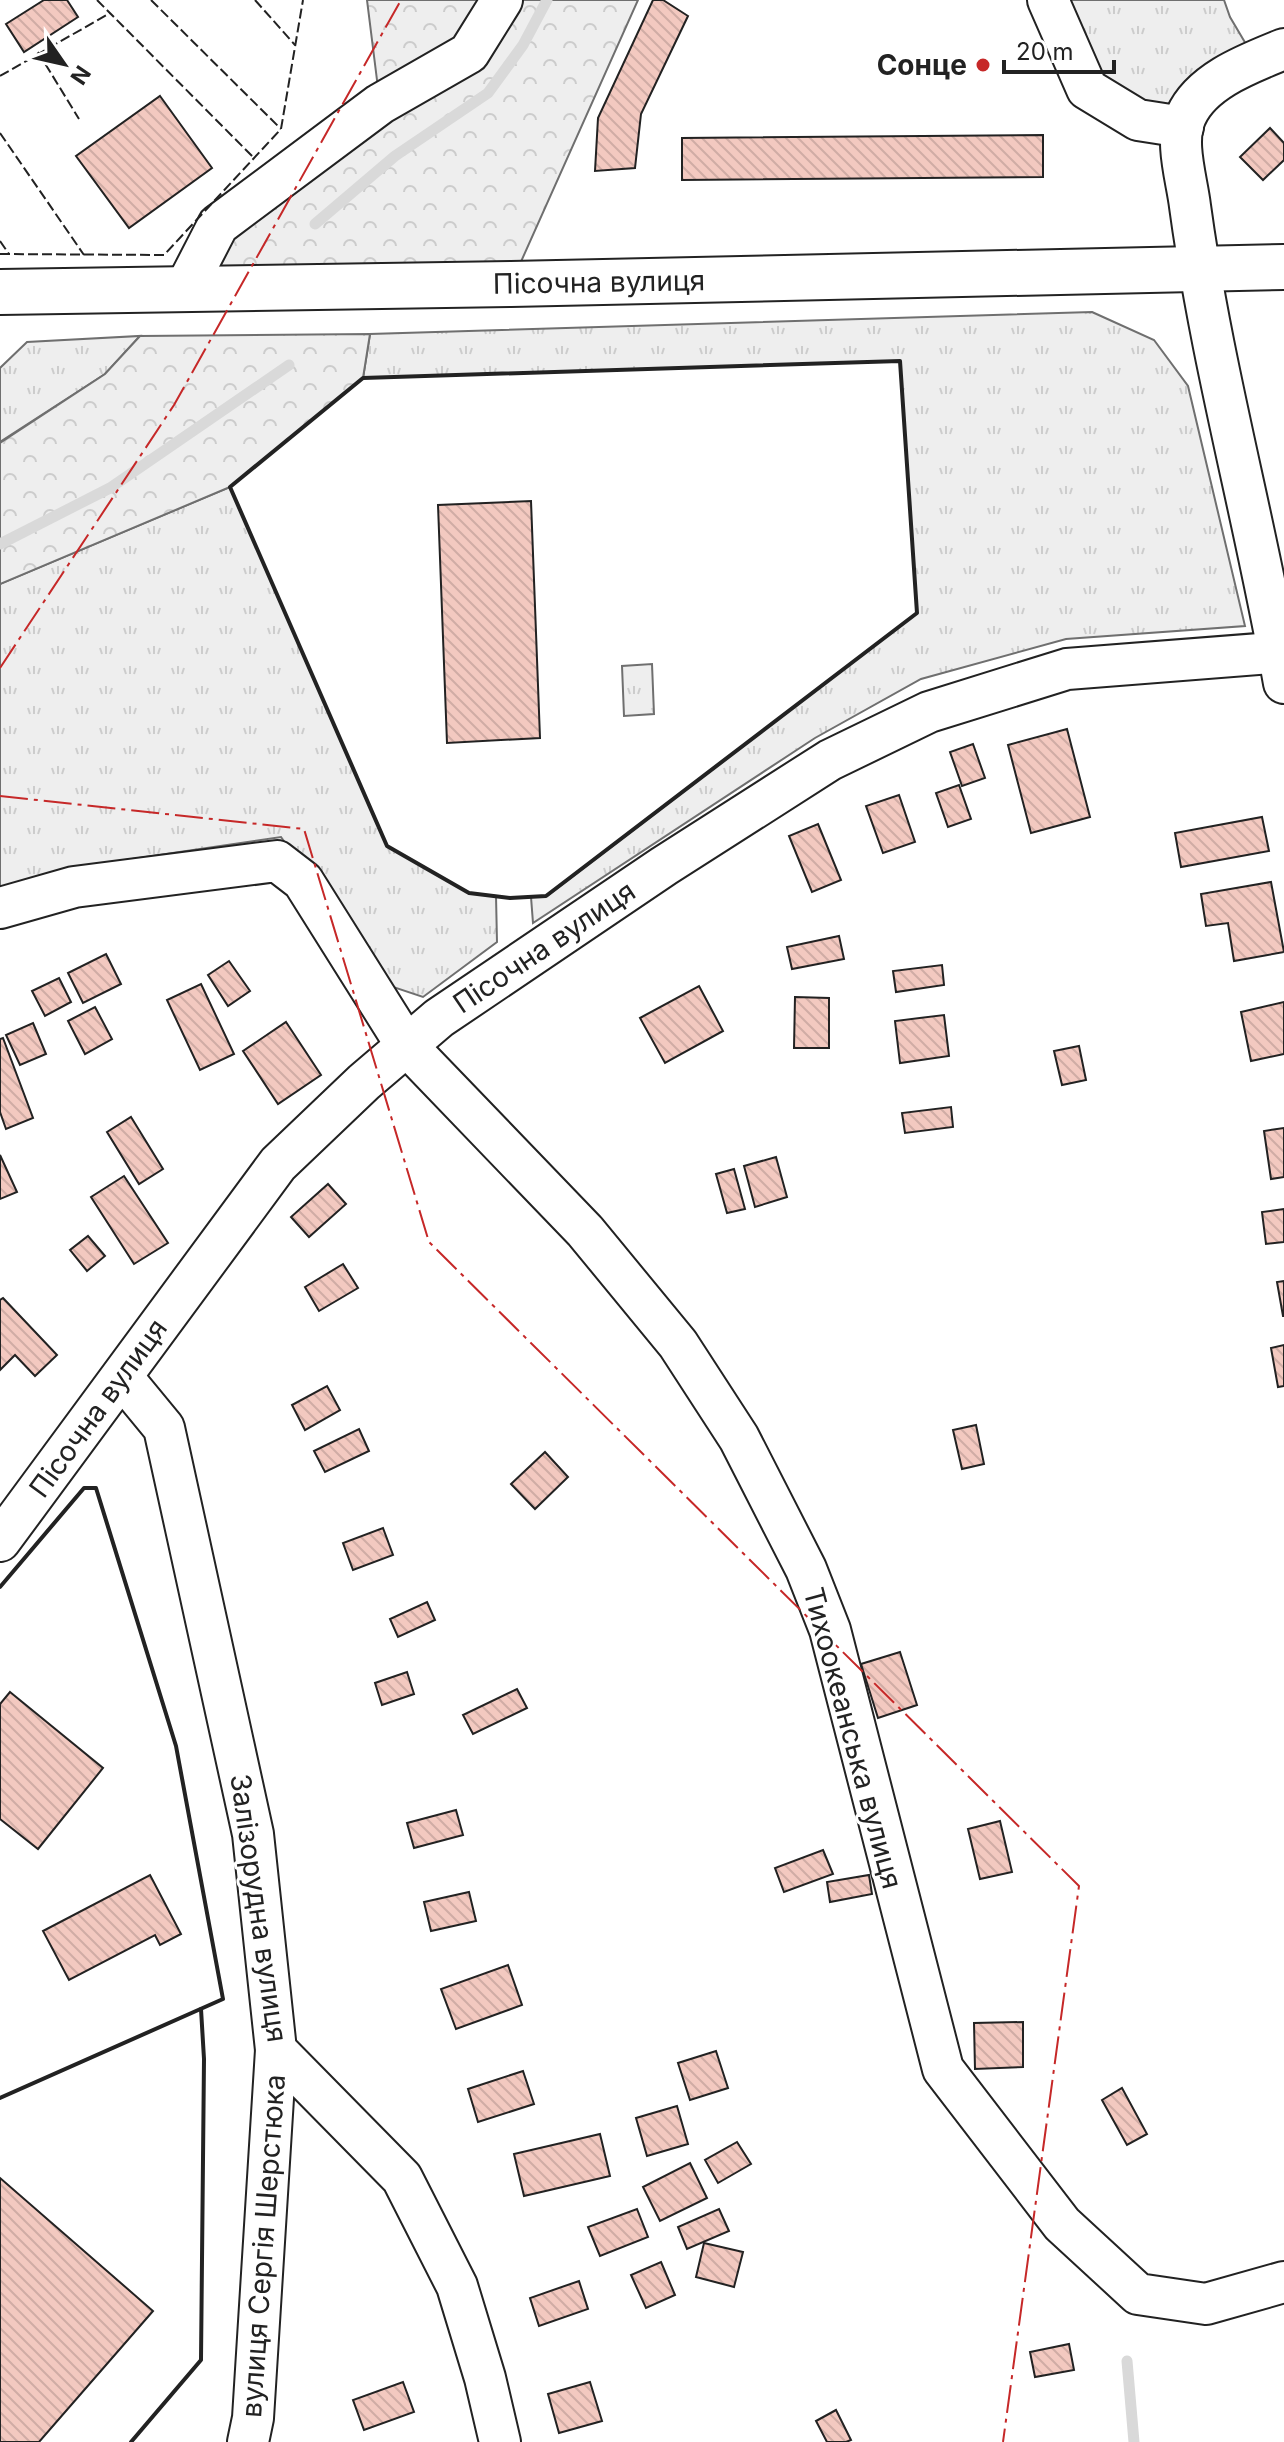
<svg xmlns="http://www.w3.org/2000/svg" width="1284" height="2442" font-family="Inter,sans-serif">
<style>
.grass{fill:url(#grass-tufts);stroke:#6f6f6f;stroke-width:2}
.forest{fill:url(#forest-crowns);stroke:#6f6f6f;stroke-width:2}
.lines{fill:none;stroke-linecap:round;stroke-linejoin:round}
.stream{stroke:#d9d9d9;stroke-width:11}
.building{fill:url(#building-back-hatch);stroke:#222;stroke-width:2}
.minor-casing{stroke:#222;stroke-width:44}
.major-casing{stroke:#222;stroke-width:48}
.minor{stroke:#fff;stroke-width:40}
.major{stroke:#fff;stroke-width:44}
.fence{stroke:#222;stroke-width:2;stroke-dasharray:10 4;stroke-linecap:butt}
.wall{stroke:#222;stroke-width:4}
.power{stroke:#c62828;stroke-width:2;stroke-dasharray:28 6 4 6;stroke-linecap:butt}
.poi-dot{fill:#c62828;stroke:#fff;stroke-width:3}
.labels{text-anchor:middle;stroke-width:6;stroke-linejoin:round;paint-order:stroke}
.poi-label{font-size:28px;font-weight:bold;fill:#222;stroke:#fff;text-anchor:end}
.street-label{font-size:28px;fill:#222;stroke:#fff}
</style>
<defs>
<pattern id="grass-tufts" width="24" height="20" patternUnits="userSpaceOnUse" patternTransform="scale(2)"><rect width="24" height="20" fill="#eee"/><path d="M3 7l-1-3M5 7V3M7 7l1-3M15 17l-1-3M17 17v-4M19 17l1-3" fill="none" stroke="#ccc"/></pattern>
<pattern id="forest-crowns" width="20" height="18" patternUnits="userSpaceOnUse" patternTransform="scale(2)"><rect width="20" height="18" fill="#eee"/><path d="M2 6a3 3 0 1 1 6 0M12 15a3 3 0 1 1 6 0" fill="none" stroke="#ccc"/></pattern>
<pattern id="building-back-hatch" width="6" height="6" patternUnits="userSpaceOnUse" patternTransform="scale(2)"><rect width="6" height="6" fill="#f3c9c0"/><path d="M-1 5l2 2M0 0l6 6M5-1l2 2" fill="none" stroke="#d0aca5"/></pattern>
</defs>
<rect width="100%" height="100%" fill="#fff"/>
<g class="grass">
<path d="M1048,0H1224L1230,17L1256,61L1186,115L1087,89Z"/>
<path d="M1092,312L1154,340L1188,386L1245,626L1066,639L921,679L815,738L533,923L531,897L547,896L917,613L900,361L363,378L370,334Z"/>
<path d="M140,336L105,374L0,442V368L27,342Z"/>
<path d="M230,487L387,846L469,893L496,896L497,942L423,997L387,985L281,837L64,869L0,891V584Z"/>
<path d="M652,664L654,714L624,716L622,666Z"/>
</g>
<g class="forest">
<path d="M367,0H638L511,284L185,289L218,225L380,104Z"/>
<path d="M370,334L363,378L230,487L0,584V443L105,374L140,336Z"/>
</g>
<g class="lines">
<g class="stream">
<path d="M315,224L395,156L488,93L523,45L547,0"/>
<path d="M0,544L110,488L289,365"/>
<path d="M1127,2361L1134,2442"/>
</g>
</g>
<g class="building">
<path d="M44,0H67L78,17L24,52L6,24Z"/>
<path d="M653,0H663L688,16L641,114L635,168L595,171L598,118Z"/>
<path d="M160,96L212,168L129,228L76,156Z"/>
<path d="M1270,128L1284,143V160L1263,180L1240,157Z"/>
<path d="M1043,135V177L682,180V138Z"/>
<path d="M531,501L540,738L447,743L438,505Z"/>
<path d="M1067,729L1090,817L1031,833L1008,745Z"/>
<path d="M973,744L985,778L962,786L950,752Z"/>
<path d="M959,785L971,819L948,827L936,793Z"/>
<path d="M899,795L915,842L883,853L866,806Z"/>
<path d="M1262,817L1269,851L1181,867L1175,833Z"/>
<path d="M818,824L841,880L812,892L789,836Z"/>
<path d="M1271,882L1284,952L1234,961L1228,923L1206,926L1201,894Z"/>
<path d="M839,936L844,959L792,969L787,947Z"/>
<path d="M106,954L121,984L83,1003L68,973Z"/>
<path d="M229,961L250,991L228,1006L208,975Z"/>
<path d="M942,965L944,985L896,992L893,971Z"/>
<path d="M59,978L71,1002L45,1016L32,991Z"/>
<path d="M201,984L234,1054L200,1070L167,1000Z"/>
<path d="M699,986L723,1031L665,1063L640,1018Z"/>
<path d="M795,997L829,998V1048H794Z"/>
<path d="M1284,1002V1054L1251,1061L1241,1012Z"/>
<path d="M95,1007L112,1039L85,1054L68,1021Z"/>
<path d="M944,1015L949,1056L900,1063L895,1021Z"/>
<path d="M286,1022L321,1075L278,1104L243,1051Z"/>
<path d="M33,1023L46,1054L20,1065L6,1035Z"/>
<path d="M3,1038L33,1118L6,1129L0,1112V1039Z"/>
<path d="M1079,1046L1086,1080L1062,1085L1054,1051Z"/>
<path d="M951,1107L953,1127L905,1133L902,1113Z"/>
<path d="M131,1117L163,1169L139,1184L107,1132Z"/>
<path d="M1284,1128V1177L1271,1179L1264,1131Z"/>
<path d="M0,1155L17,1192L0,1199Z"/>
<path d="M776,1157L787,1197L755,1207L744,1166Z"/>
<path d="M734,1169L745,1209L727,1213L716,1174Z"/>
<path d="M124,1176L168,1243L134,1264L91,1197Z"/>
<path d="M328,1184L346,1204L309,1237L291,1217Z"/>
<path d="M1284,1209V1242L1266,1244L1262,1212Z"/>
<path d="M88,1236L105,1256L87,1271L70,1250Z"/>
<path d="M343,1264L358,1288L319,1311L305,1287Z"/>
<path d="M1284,1281V1316H1283L1277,1282Z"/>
<path d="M3,1298L57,1355L35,1376L15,1355L0,1370V1300Z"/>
<path d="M1284,1345V1386L1278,1387L1271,1348Z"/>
<path d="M327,1386L340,1410L305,1430L292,1405Z"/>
<path d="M976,1425L984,1464L962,1469L953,1430Z"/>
<path d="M359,1429L369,1451L325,1472L314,1451Z"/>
<path d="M545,1452L568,1477L535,1509L511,1484Z"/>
<path d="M383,1528L393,1555L353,1570L343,1543Z"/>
<path d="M427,1602L435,1620L398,1637L390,1619Z"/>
<path d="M900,1652L917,1705L878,1718L861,1664Z"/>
<path d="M407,1672L414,1694L382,1705L375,1683Z"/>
<path d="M517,1689L527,1708L473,1734L463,1715Z"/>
<path d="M10,1692L103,1768L38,1849L0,1819V1704Z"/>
<path d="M456,1810L463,1835L414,1848L407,1823Z"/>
<path d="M1000,1821L1012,1872L980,1879L968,1829Z"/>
<path d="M823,1850L833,1874L784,1892L775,1868Z"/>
<path d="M150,1875L181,1934L160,1945L155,1935L69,1980L43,1931Z"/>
<path d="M869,1875L872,1894L830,1902L827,1882Z"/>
<path d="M469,1892L476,1921L431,1931L424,1902Z"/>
<path d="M508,1965L522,2005L456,2029L441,1989Z"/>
<path d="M1023,2022V2067L975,2069L974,2023Z"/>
<path d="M716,2051L728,2088L690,2100L678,2063Z"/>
<path d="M523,2071L534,2104L478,2122L468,2089Z"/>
<path d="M1122,2088L1147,2134L1127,2145L1102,2100Z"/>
<path d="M677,2106L688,2144L647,2156L636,2118Z"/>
<path d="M600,2134L610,2176L524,2196L514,2154Z"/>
<path d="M737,2142L751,2164L718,2183L705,2160Z"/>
<path d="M690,2163L707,2198L660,2221L643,2187Z"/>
<path d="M0,2178L153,2311L39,2442H0Z"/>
<path d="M637,2209L648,2237L600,2256L588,2227Z"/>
<path d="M719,2209L729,2231L687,2249L678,2227Z"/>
<path d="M704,2243L743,2252L734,2287L696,2277Z"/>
<path d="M661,2262L675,2295L646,2308L631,2275Z"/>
<path d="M579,2281L588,2309L539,2326L530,2298Z"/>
<path d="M1069,2344L1074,2370L1035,2377L1030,2352Z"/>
<path d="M403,2382L414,2412L364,2430L353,2400Z"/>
<path d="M590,2382L602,2421L559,2433L548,2394Z"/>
<path d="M836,2410L851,2440L846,2442H827L816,2421Z"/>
</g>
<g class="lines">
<defs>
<g id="minor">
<path d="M1048,0L1087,89L1138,120L1183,127"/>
<path d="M1284,49C1250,63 1202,80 1186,116C1174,141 1187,180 1190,206C1212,367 1256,523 1284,683"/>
<path d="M185,289L218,225L380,104L469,53L502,0"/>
<path d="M0,908L74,887L277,861L303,881L406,1045L585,1231L678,1344L739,1438L806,1569L830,1630L943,2069L1062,2224L1138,2294L1206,2304L1284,2282"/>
<path d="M122,1377L164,1428L253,1834L276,2050L402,2178L457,2286L485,2378L500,2442"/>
<path d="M0,1541L278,1164L364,1082L439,1018L664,866L830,760L929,712L1067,669L1284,652"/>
<path d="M248,2442L253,2418L276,2050"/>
</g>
<path id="major" d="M0,292L511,284L1284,267"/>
</defs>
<use href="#minor" class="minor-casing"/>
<use href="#major" class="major-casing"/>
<use href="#minor" class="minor"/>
<use href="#major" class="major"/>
<g class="fence">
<path d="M97,0L254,158"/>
<path d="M151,0L281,129"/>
<path d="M255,0L295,45"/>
<path d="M38,52L79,119"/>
<path d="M0,76L110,13"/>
<path d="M0,133L84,255"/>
<path d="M0,241L9,254"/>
<path d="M0,254L164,255L281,129L303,0"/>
</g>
<g class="wall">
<path d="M900,361L917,613L546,896L510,898L469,893L387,846L230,487L363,378Z"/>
<path d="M0,1587L84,1488H96L176,1746L223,1999L0,2098"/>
<path d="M131,2442L201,2360L204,2059L201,2009"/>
</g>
<g class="power">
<path d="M0,668L174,405L401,0"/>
<path d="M0,796L304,829L429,1242L1079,1886L1003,2442"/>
</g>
</g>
<circle class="poi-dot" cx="983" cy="65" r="8"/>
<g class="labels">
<g class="poi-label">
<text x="967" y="75">Сонце</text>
</g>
<g class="street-label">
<text transform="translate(599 282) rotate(-1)" y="10">Пісочна вулиця</text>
<text transform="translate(544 947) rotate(-34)" y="10">Пісочна вулиця</text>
<text transform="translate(98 1408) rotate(-54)" y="10">Пісочна вулиця</text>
<text transform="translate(853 1738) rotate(75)" y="10">Тихоокеанська вулиця</text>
<text transform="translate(259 1908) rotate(82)" y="10">Залізорудна вулиця</text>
<text transform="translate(263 2246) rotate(-86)" y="10">вулиця Сергія Шерстюка</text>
</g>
</g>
<g transform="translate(64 64) rotate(124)" stroke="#ffffff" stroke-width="6" paint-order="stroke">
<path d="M0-6L14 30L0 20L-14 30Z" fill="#222222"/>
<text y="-12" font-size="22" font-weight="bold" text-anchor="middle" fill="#222222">N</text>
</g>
<path d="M1004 60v12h110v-12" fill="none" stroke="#222222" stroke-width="4"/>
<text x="1016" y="60" font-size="24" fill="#222222" stroke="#ffffff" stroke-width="6" paint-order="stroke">20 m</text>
</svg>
